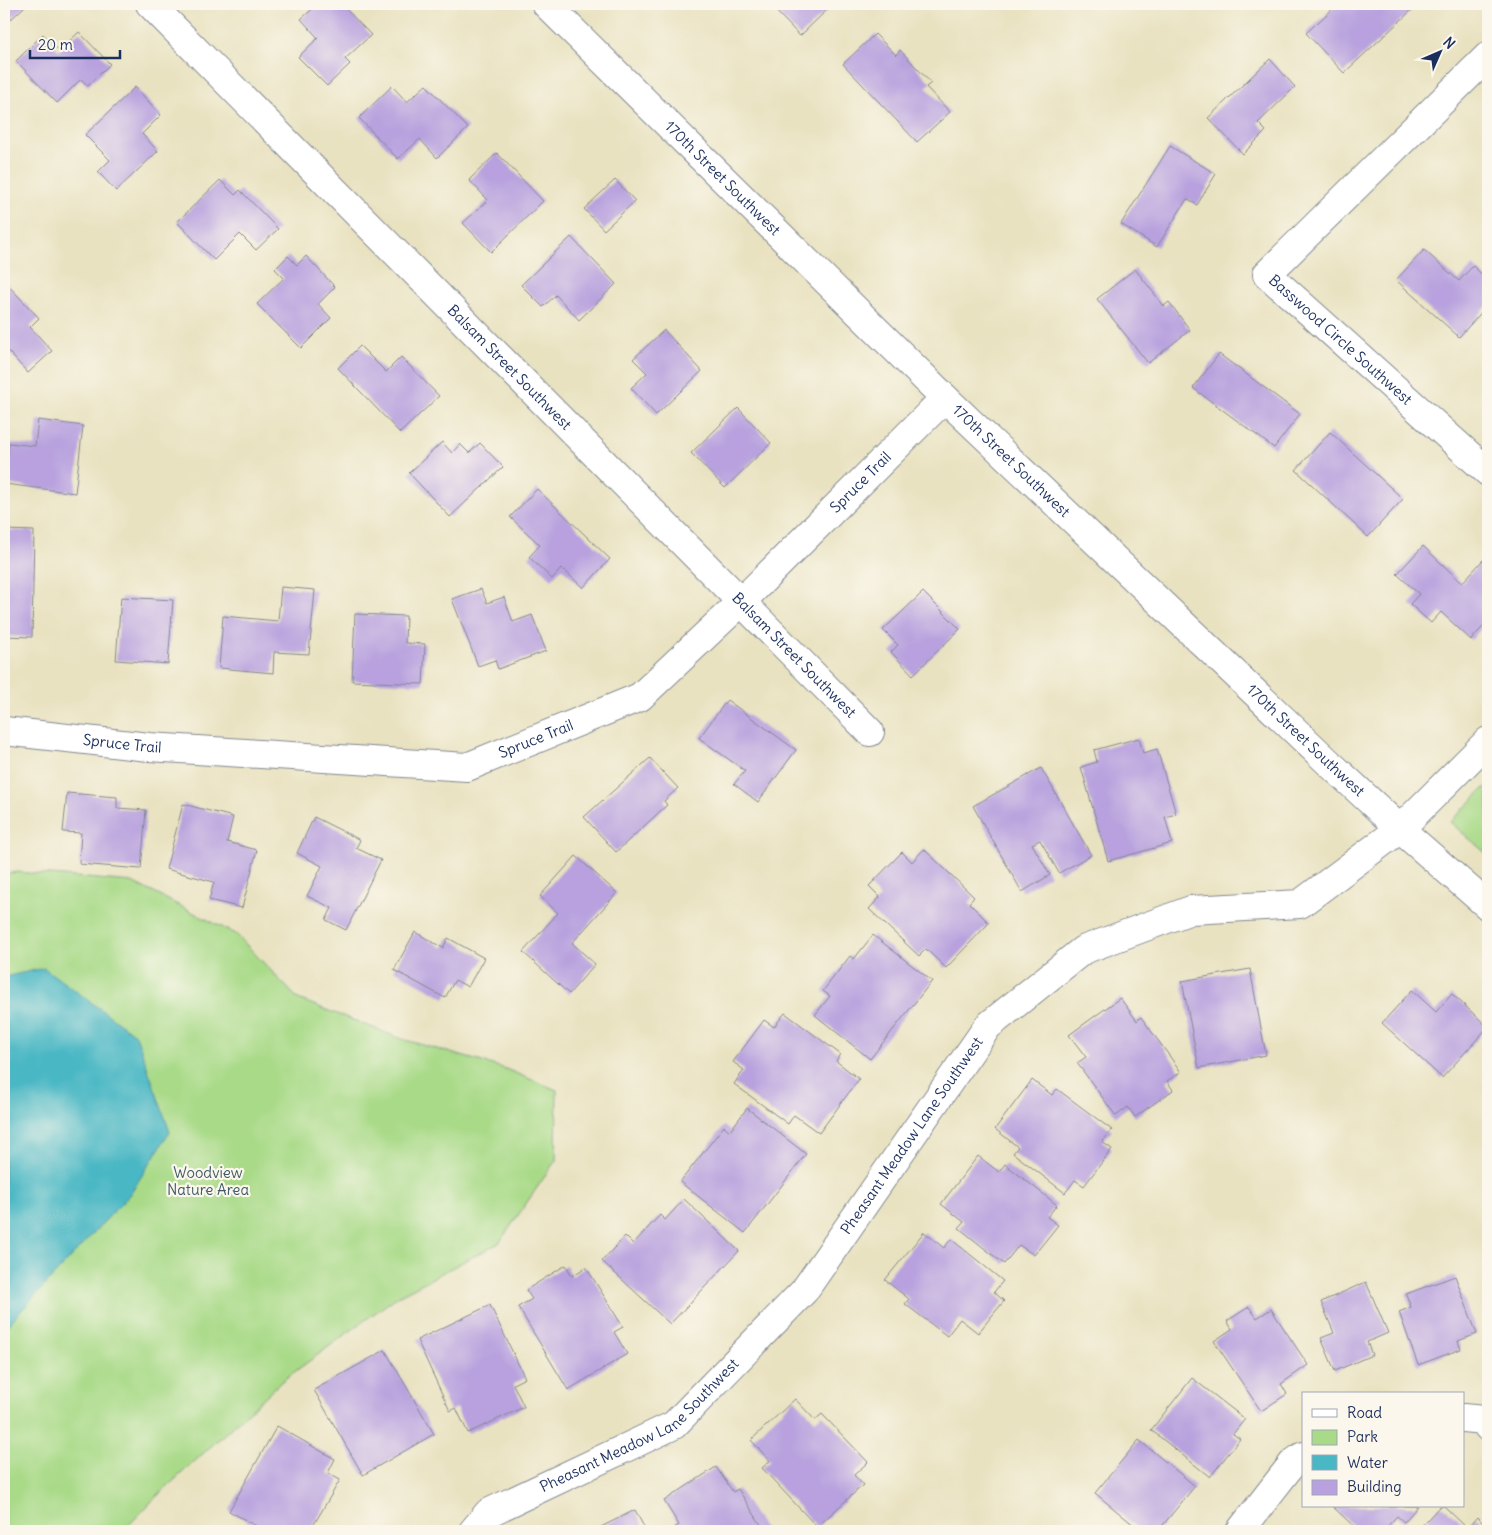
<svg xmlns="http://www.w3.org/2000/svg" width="1492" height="1535" font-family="Delius,sans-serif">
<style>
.green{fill:#a9da88;stroke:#628473}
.water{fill:#4ab7c4;stroke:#327391}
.building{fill:#b8a1de}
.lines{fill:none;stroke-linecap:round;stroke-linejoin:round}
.minor-casing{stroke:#828890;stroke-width:30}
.minor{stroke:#fff;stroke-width:28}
.labels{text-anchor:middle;stroke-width:4.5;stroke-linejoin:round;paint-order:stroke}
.street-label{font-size:15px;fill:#1b2f5e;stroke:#fbf7ec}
.park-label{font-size:15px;fill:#3e5a68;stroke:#fbf7ec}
</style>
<rect width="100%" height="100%" fill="#fbf7ec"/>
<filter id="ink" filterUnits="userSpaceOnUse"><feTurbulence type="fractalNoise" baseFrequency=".02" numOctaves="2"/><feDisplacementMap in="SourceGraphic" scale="10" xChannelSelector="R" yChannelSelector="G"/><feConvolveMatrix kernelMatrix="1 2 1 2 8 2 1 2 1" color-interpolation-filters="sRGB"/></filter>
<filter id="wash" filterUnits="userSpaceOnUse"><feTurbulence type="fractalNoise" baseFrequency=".0096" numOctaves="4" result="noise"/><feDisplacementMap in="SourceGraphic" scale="20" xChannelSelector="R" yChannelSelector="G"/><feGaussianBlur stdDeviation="1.12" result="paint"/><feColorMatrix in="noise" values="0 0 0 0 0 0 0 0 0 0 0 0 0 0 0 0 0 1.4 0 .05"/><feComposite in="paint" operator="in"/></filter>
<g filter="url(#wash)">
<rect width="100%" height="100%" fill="#e9e2c1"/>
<g class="green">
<path d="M1488,785V855L1450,822Z"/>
<path d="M17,872L132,882L236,934L298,999L402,1039L503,1068L557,1090L556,1160L499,1243L398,1296L282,1381L158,1495L123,1531H4V874Z"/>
</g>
<path class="water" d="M44,968L136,1035L170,1132L130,1194L4,1329V977Z"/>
<g id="blocks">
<g class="building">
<path d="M4,4H27L4,26Z"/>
<path d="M318,4H341L371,35L345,59L350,64L327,86L298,57L318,38L301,19Z"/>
<path d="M769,4H833L800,36Z"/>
<path d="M1338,4H1410L1414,8L1344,73L1306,33Z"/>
<path d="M79,32L110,64L88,86L81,79L57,103L16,61L43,34L59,51Z"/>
<path d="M875,34L896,55L900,50L931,83L926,87L950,112L917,142L843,64Z"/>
<path d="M1270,59L1295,87L1258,123L1266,131L1243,154L1208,118Z"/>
<path d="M426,85L468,128L437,158L420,139L398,159L359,118L392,86L407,102Z"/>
<path d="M135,87L161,115L142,134L158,151L116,191L98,172L110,160L85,135Z"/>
<path d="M1170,146L1216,174L1197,205L1187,199L1157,247L1121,224Z"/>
<path d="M497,153L543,201L491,252L463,223L488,200L469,180Z"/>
<path d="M220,180L235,195L240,190L278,229L256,250L240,234L214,260L177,222Z"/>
<path d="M615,180L635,201L604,230L584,209Z"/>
<path d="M571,237L616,284L579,320L556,295L543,307L521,285Z"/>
<path d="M1424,250L1459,281L1473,266L1488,280V305L1459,337L1396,280Z"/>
<path d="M288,256L297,265L306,256L335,287L318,304L331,318L301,348L257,304L284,278L275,269Z"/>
<path d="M1135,269L1164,306L1169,302L1190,330L1148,363L1097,299Z"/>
<path d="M4,281L39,318L30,327L52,351L28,373L4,347Z"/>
<path d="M664,330L702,371L656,415L631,388L647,373L633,359Z"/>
<path d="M360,346L386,372L401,357L439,396L400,433L338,368Z"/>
<path d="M1219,354L1300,414L1274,448L1193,388Z"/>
<path d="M738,408L771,443L725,488L691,453Z"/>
<path d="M38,420L83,426L75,493L5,484L9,443L35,446Z"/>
<path d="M1330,432L1403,499L1368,537L1296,470Z"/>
<path d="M442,442L452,453L460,444L469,453L480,443L503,467L450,517L409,473Z"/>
<path d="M537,489L610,559L583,588L562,568L552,579L529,557L540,545L510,517Z"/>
<path d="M4,530L34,531L32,637L4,636Z"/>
<path d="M1423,546L1462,583L1483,560L1488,565V621L1471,640L1441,612L1431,623L1410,604L1419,594L1397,574Z"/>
<path d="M281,587L315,590L309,654L274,652L273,673L219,668L223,616L278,621Z"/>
<path d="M481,589L487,603L504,597L513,622L532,615L546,651L498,669L495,660L478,666L452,599Z"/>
<path d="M923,592L960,629L913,675L891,652L898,645L883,630Z"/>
<path d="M121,597L173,600L168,664L116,660Z"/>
<path d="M355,614L406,616L405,643L425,644L423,684L352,681Z"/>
<path d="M727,700L796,750L758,802L734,784L745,771L699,738Z"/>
<path d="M1139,738L1143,753L1157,749L1176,814L1165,817L1172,843L1108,861L1081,767L1097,762L1094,750Z"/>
<path d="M650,758L678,788L664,801L667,805L616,852L584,817Z"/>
<path d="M1041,768L1091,855L1059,873L1040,840L1032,844L1050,875L1022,892L973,806Z"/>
<path d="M67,793L117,797V808L146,810L141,869L79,864L81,833L63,832Z"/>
<path d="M183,804L233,817L227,842L257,850L242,908L209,900L214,882L166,869Z"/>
<path d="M314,817L360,840L356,848L381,860L346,930L326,920L332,908L307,896L322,866L297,853Z"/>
<path d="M924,849L974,897L969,903L989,923L946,968L926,949L919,956L869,909L880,897L869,886L902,852L912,862Z"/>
<path d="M576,856L617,893L572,943L595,964L569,994L523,952L558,913L540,896Z"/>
<path d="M415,932L443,948L448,938L484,958L468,987L455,980L445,998L394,970Z"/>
<path d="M873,935L932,981L870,1059L815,1015L830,996L823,991L850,956L854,959Z"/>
<path d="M1250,969L1266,1055L1199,1068L1182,981Z"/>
<path d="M1412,990L1436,1012L1452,994L1488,1027L1442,1078L1382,1023Z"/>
<path d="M1120,998L1137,1021L1141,1017L1181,1072L1167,1081L1173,1090L1135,1117L1128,1107L1116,1116L1077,1063L1086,1057L1069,1035Z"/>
<path d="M785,1013L840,1054L836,1061L859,1079L819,1133L794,1115L788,1124L734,1084L744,1070L733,1062L764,1020L774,1027Z"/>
<path d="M1032,1080L1052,1095L1057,1089L1112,1130L1102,1142L1112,1149L1084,1186L1075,1180L1065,1193L1013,1153L1018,1147L995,1129Z"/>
<path d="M747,1108L806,1154L745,1233L680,1182L724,1126L730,1131Z"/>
<path d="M978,1156L999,1172L1005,1164L1057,1205L1047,1217L1058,1225L1034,1255L1019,1245L1004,1264L959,1228L964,1222L941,1204Z"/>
<path d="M684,1199L739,1251L670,1324L602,1261L625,1236L633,1244L660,1215L665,1220Z"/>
<path d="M924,1232L944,1248L951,1239L1003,1281L994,1292L1004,1301L978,1333L960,1319L947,1336L905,1304L909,1299L885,1280Z"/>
<path d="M566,1265L572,1276L586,1267L623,1327L614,1332L627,1354L568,1390L518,1307L532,1299L526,1290Z"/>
<path d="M1455,1276L1477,1334L1458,1341L1461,1349L1418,1365L1399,1312L1411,1307L1406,1294Z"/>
<path d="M1366,1282L1388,1333L1367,1342L1372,1355L1335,1371L1321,1338L1334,1333L1321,1302Z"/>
<path d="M490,1305L525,1378L513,1384L524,1407L468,1433L456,1408L450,1411L417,1340Z"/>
<path d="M1249,1307L1257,1318L1271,1309L1308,1365L1281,1384L1287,1394L1261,1411L1214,1341L1232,1329L1227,1321Z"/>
<path d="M385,1350L434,1434L363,1475L314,1390Z"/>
<path d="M1192,1378L1245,1419L1233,1434L1240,1439L1210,1477L1151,1430Z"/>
<path d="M795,1399L815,1420L822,1414L868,1462L854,1475L863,1485L817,1527L762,1468L770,1461L751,1440Z"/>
<path d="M277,1426L335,1459L328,1473L340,1480L310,1531H265L229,1511Z"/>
<path d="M1139,1440L1195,1486L1158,1531H1141L1095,1493Z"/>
<path d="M716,1467L733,1492L738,1489L765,1531H669L679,1525L664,1501Z"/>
<path d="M1332,1506H1418L1404,1522L1397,1516L1383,1531H1359Z"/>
<path d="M1440,1506H1444L1467,1528L1477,1517L1488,1528V1531H1417Z"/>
<path d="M635,1510L646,1531H593Z"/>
</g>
</g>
</g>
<g filter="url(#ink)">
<use href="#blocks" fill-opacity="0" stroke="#828890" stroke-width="1"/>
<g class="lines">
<defs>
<g id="minor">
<path id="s1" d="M150,4L870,732"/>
<path id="s2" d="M546,4L945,398L1328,762L1400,829L1488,906"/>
<path id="s3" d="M1488,56L1267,274L1488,472"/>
<path id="s4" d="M4,731L149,747L467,767L640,697L742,601L945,398"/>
<path d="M1463,1418L1484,1420L1488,1427"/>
<path id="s5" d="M473,1531L488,1513L674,1425L804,1291L988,1026L1083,950L1191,910L1300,904L1400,829L1488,741"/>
<path d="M1240,1531L1293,1463L1303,1456"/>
</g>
</defs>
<use href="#minor" class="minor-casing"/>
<use href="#minor" class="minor"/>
</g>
</g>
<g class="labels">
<g class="street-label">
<text dy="5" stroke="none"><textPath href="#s2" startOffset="248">170th Street Southwest</textPath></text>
<text dy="5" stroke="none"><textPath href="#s3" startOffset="409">Basswood Circle Southwest</textPath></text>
<text dy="5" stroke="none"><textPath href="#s1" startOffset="511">Balsam Street Southwest</textPath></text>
<text dy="5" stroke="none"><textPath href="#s2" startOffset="652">170th Street Southwest</textPath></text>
<text dy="5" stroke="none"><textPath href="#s4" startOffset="959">Spruce Trail</textPath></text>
<text dy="5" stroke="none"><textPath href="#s1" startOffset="916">Balsam Street Southwest</textPath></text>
<text dy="5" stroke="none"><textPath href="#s4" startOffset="539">Spruce Trail</textPath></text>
<text dy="5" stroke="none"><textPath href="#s2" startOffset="1058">170th Street Southwest</textPath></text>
<text dy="5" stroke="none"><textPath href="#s4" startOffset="119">Spruce Trail</textPath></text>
<text dy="5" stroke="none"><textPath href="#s5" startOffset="605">Pheasant Meadow Lane Southwest</textPath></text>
<text dy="5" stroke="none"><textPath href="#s5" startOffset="200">Pheasant Meadow Lane Southwest</textPath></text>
</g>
<g class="park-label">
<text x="208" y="1178">Woodview<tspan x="208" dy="17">Nature Area</tspan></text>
</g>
</g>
<rect width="1492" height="1535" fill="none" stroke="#fbf7ec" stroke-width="20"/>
<rect x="1302" y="1392" width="162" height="115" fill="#fbf7ec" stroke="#a1a7b3"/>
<rect x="1312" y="1409" width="25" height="8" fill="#ffffff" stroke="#a1a7b3"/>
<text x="1347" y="1418" font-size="15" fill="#1b2f5e">Road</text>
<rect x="1312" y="1430" width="25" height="15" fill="#a9da88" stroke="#a1a7b3"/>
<text x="1347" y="1442" font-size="15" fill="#1b2f5e">Park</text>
<rect x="1312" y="1455" width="25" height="15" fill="#4ab7c4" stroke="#a1a7b3"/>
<text x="1347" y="1468" font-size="15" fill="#1b2f5e">Water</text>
<rect x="1312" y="1480" width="25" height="15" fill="#b8a1de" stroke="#a1a7b3"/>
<text x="1347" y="1492" font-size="15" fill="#1b2f5e">Building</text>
<g transform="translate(1440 52) rotate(45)" stroke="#fbf7ec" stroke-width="4" paint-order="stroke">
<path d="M0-4L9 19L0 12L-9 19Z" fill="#1b2f5e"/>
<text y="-8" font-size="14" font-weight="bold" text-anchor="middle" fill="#1b2f5e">N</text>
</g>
<path d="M30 50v8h90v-8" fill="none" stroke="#1b2f5e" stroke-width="2.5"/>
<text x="38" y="50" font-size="15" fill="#1b2f5e" stroke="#fbf7ec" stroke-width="4" paint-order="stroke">20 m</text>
</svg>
